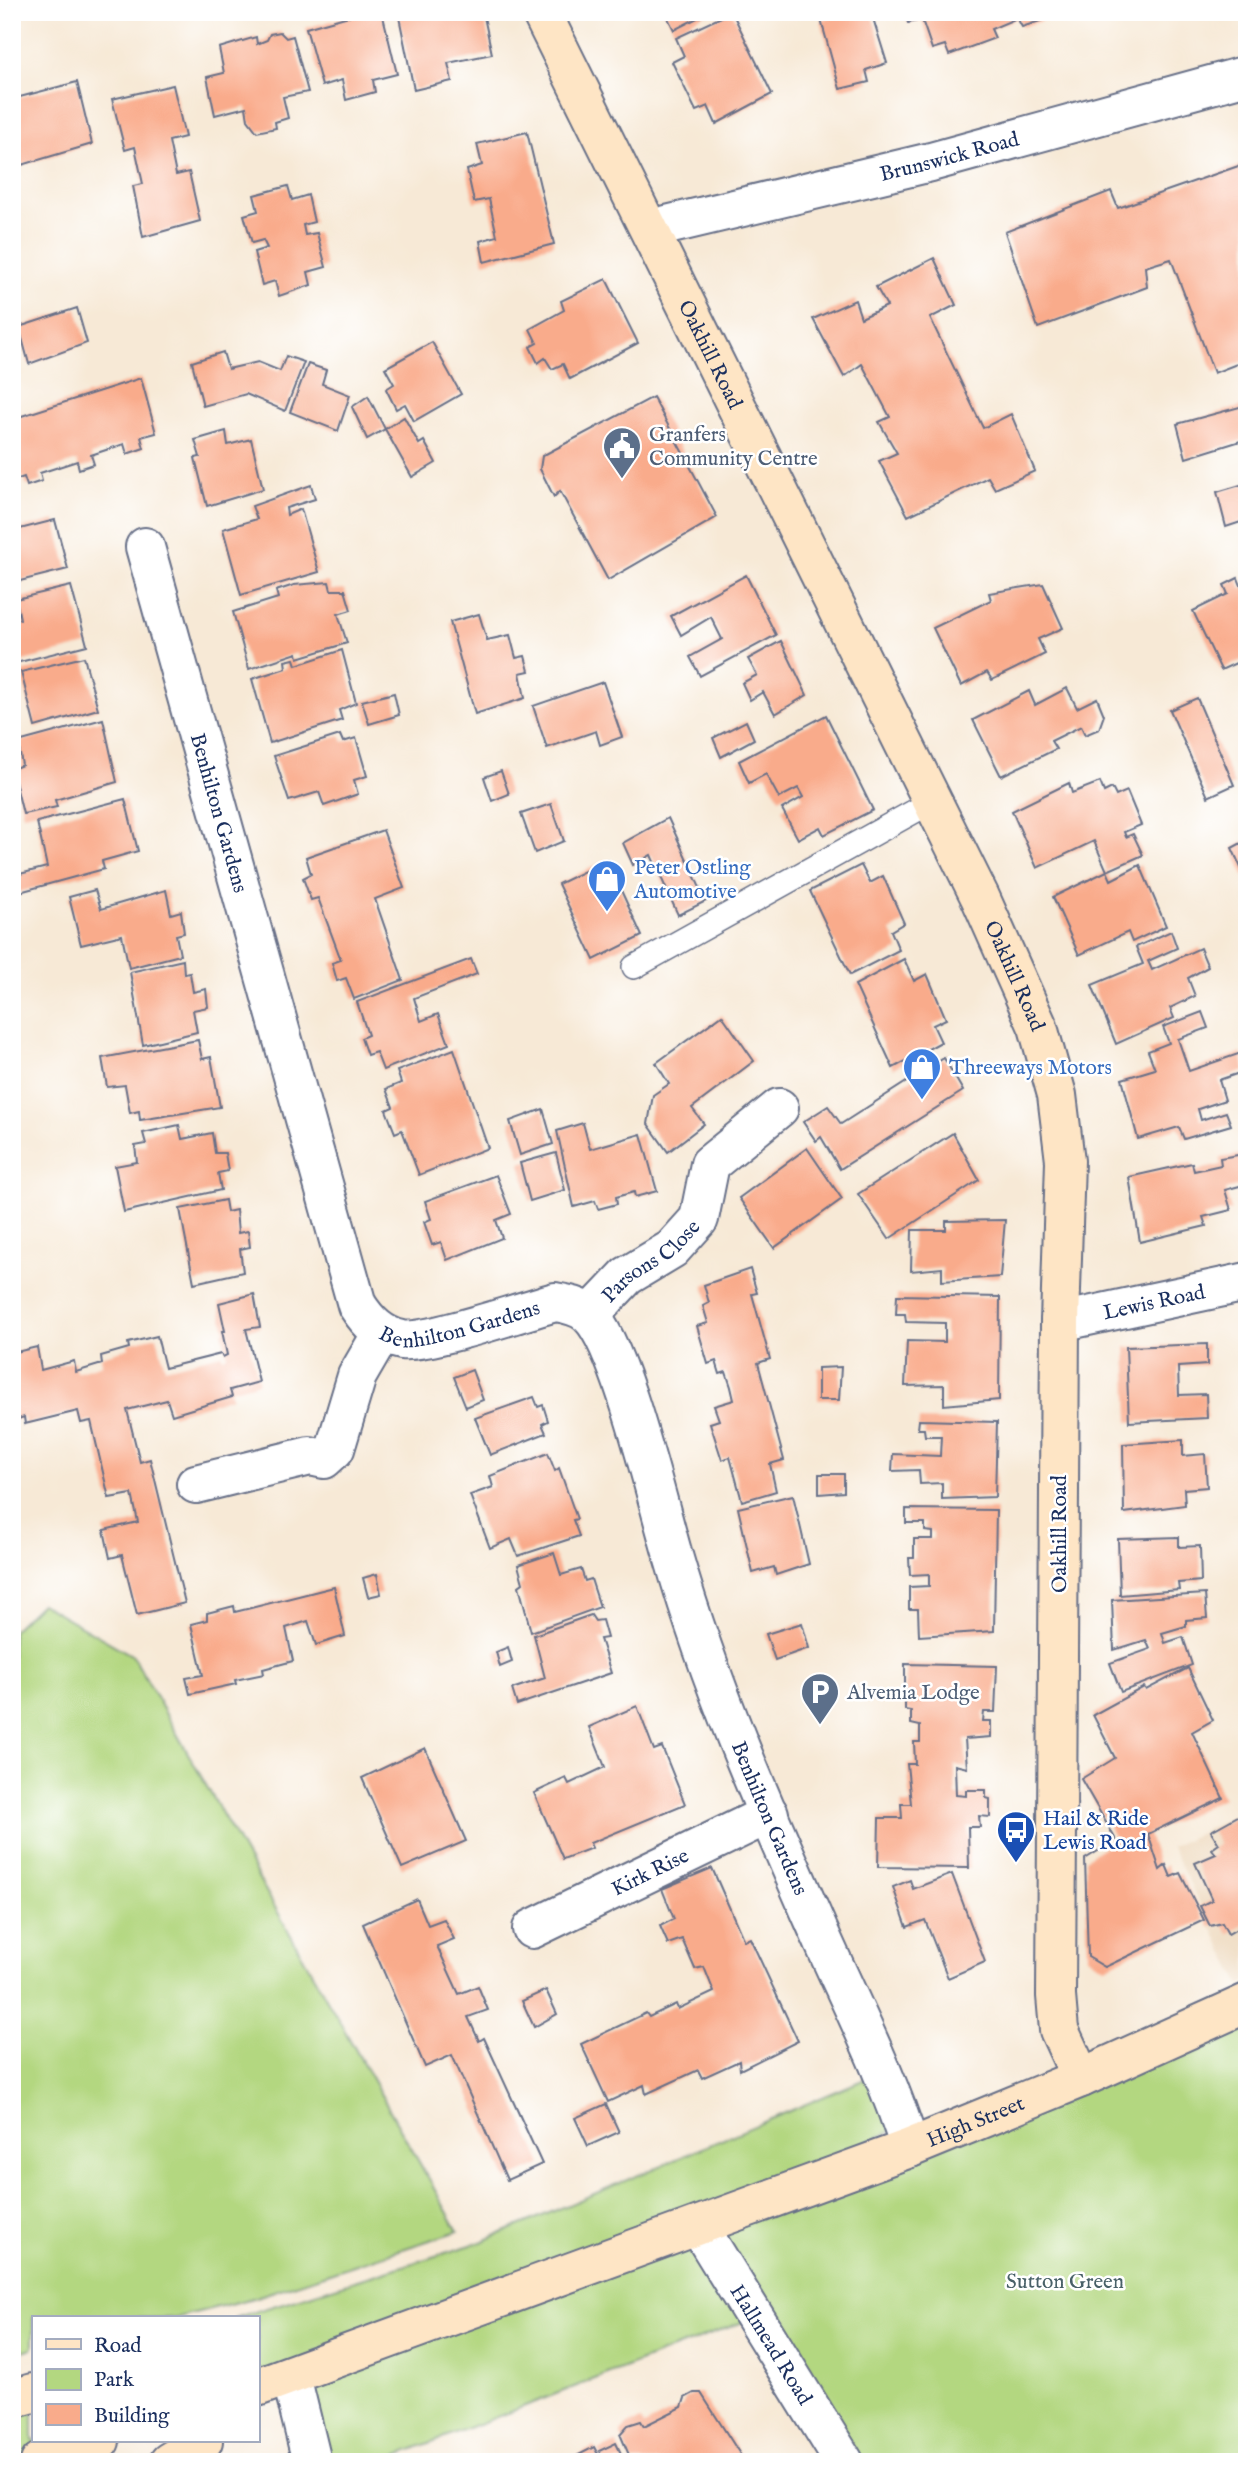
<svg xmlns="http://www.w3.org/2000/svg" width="1259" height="2474" font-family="'IM FELL English',serif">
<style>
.built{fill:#edd7ba}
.green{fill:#b3d780;stroke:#67836f;stroke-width:2}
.building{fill:#f9ab8b}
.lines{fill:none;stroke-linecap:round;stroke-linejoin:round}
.lane-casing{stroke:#687088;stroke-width:26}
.street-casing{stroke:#687088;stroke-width:42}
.secondary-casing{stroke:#687088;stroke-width:42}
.lane{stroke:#fff;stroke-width:23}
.street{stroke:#fff;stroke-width:38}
.secondary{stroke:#fee5c5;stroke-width:38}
.labels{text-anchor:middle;stroke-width:5;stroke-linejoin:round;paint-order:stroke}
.street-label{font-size:21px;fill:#1b2f5e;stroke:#fff}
.service-label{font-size:21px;fill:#4e5e75;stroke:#fff;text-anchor:start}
.shop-label{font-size:21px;fill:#366cbe;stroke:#fff;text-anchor:start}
.transit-label{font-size:21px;fill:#164399;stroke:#fff;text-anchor:start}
.park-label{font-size:21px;fill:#496168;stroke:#fff}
</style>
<rect width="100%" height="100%" fill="#fff"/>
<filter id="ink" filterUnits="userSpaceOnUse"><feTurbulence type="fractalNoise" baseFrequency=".0143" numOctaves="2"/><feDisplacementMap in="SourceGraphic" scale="14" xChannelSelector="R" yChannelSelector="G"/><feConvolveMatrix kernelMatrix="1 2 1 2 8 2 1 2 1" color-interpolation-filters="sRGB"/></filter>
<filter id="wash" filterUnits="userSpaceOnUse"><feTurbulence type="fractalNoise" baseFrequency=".00686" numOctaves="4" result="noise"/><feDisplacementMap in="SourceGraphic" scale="28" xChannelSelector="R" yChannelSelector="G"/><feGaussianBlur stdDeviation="1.57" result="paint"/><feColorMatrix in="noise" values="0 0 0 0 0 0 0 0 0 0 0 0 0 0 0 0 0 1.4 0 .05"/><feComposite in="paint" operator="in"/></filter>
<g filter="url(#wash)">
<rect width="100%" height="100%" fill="#f7e9d6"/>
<path class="built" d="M1247,1810V1982L1241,1985L1171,1847Z"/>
<g class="green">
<path d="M41,1603L133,1656L458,2231L253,2298L175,2318H33V2348L12,2354V1631Z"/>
<path d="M1247,2004V2462H857L712,2232Z"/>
<path d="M872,2076L892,2131L701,2217L257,2375V2318H234L481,2242Z"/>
<path d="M694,2235L748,2320L380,2462H318L299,2382Z"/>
<path d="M33,2403V2441H81L12,2462V2409Z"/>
</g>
<g id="blocks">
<g class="building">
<path d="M363,12H382L397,74L373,80L375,92L346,100L342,80L322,86L306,28Z"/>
<path d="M398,12H483L492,54L448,63L452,81L414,90Z"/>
<path d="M665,12H709L674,30Z"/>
<path d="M732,12L772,94L716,124L708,106L696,111L672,62L684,56L676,38Z"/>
<path d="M846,12H871L887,63L866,70L869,82L840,89L821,20Z"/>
<path d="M904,12H1064V13L1022,27L1017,18L991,29L995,38L949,55L945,45L932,49L922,20L908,23Z"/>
<path d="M280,32L286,38L293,36L308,92L283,97L288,118L275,122L276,128L257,132L248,120L246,107L215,115L207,77L224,73L219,48L256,37L257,44L267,40L270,34Z"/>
<path d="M77,82L92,144L12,168V99Z"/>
<path d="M173,85L185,137L169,141L176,175L189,172L200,221L143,237L133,186L143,184L135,147L125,150L112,99Z"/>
<path d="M527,132L554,244L484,262L480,241L497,236L489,199L474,202L467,170L482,165L477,144Z"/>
<path d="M1247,163V360L1214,373L1171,259L1145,267L1147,287L1038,328L1005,232L1111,191L1118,208Z"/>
<path d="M288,186L292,200L308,195L314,222L303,225L305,235L317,233L326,267L308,272L311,285L279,296L275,281L262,285L254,252L267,248L263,240L252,243L244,215L258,211L254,195Z"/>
<path d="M934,258L956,305L930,318L983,428L1011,414L1035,471L995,489L988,477L908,516L879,461L897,453L879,422L890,417L862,364L844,377L813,319L855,300L861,318L887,306L876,287Z"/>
<path d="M606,279L638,343L570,379L563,364L552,369L545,358L538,363L530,347L537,343L530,329L564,310L561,301Z"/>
<path d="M77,308L87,343L29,364L19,327Z"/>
<path d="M432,342L461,394L414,421L405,404L396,409L386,389L394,384L385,368Z"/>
<path d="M223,352L228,369L258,362L280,371L286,356L304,362L285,411L246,394L203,406L192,362Z"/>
<path d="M308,364L326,370L322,384L350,395L338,431L290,412Z"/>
<path d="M141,378L156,433L141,437L144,448L127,454L124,444L91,455L94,464L79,469L77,461L40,473L42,481L27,486L24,477L12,481V419Z"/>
<path d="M368,396L385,429L367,439L352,407Z"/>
<path d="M653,397L717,517L608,580L560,491L554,497L540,469L542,456Z"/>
<path d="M1247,405V439L1186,458L1177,424Z"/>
<path d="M404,417L419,444L424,441L436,463L412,477L385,429Z"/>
<path d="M226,431L228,445L251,439L263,489L207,506L195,458L200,457L195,440Z"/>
<path d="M1247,483V520L1226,527L1217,492Z"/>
<path d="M311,485L315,499L286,508L287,515L301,509L319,572L241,595L223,529L257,519L252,506Z"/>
<path d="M55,520L68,569L12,583V531Z"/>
<path d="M746,575L776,635L700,676L690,657L722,639L711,617L681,635L671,616Z"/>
<path d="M1238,578L1242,588L1247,586V658L1221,670L1193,611L1228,594L1224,585Z"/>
<path d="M329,582L331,590H345L351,610L338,614L347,643L298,658L297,653L249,669L233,612L278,598L276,591L294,585Z"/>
<path d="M1043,584L1063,628L1038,639L1045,654L992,680L987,672L961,686L933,628L991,600L989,593Z"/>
<path d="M71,586L87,645L12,664V620L20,619L16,599Z"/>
<path d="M479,614L487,640L510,635L516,658L525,656L529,671L520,673L525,698L475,714L450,622Z"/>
<path d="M781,641L807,695L775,714L763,692L750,700L742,683L757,675L748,659Z"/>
<path d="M342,650L356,703L339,710L342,720L270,743L252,679L286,668L285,661L294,659L296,665Z"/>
<path d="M84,657L98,709L35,727L21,672Z"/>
<path d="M603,682L622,737L600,745L596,731L547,748L533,706Z"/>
<path d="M1067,688L1077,708L1097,698L1104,715L1099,729L1085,735L1081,726L1051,741L1056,749L1001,776L973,720L1029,691L1035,705Z"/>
<path d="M394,693L399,715L369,724L362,701Z"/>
<path d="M1197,698L1234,785L1208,797L1170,710Z"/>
<path d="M826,715L873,810L824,835L820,827L798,839L782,809L803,797L798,788L779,798L766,774L749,783L739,761Z"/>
<path d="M103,719L117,782L55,800L57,807L23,814L12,769L22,765L18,742Z"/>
<path d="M746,721L754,739L721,757L713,738Z"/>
<path d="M340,735L343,742L356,738L367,776L354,780L358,794L324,806L319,792L289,801L274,756Z"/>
<path d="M501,771L509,794L492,801L484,777Z"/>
<path d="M1100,782L1104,792L1112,788L1116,796L1127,791L1141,825L1124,832L1126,837L1133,834L1143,855L1107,871L1111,880L1140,865L1166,926L1132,942L1128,932L1079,955L1053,897L1107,871L1094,841L1037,868L1012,811L1069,783L1072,793Z"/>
<path d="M125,799L138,851L102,861L104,869L16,893L12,876L47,867L37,822Z"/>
<path d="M551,804L564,841L535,853L521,814Z"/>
<path d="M668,818L706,901L678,915L651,855L633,865L623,843Z"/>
<path d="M383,830L404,888L375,899L403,980L354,999L346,978L337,981L332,963L341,960L318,898L311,900L303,878L311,874L306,857Z"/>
<path d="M1247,840V881L1232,848Z"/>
<path d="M607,860L642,936L594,960L558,884Z"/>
<path d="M861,865L870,883L883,876L904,923L891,931L899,950L850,975L810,891Z"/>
<path d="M95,890L101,909L166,890L171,914L181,911L184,933L176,935L180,955L129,968L122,935L81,945L69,897Z"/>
<path d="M1171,931L1177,948L1148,961L1152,970L1200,948L1208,967L1188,978L1195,996L1170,1008L1174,1018L1116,1044L1092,985L1143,964L1136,947Z"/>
<path d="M471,959L477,974L414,998L421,1021L438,1014L449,1044L383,1070L376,1052L367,1055L361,1038L368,1035L357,1002Z"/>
<path d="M904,959L914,981L927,974L946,1019L933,1025L941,1042L893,1068L855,985Z"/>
<path d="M183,960L184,974L190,973L193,992L206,989L208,1007L193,1010L197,1032L143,1045L130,972Z"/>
<path d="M1202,1012L1208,1028L1178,1039L1189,1071L1241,1053L1245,1071L1219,1080L1225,1100L1198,1109L1201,1120L1226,1112L1231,1125L1184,1139L1179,1127L1138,1139L1122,1079L1155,1069L1148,1051L1169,1043L1163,1027Z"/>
<path d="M722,1015L754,1061L692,1108L704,1124L668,1152L648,1124L653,1095L669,1084L656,1063Z"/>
<path d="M198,1040L202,1059L211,1057L220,1107L140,1120L139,1111L130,1113L125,1085L107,1087L102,1058Z"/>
<path d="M454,1049L488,1148L419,1175L402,1130L395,1133L386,1110L393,1107L386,1089L401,1083L397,1071Z"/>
<path d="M944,1058L963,1091L840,1169L821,1137L816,1141L803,1122L828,1106L841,1124Z"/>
<path d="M543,1109L553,1144L520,1155L510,1121Z"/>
<path d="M583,1123L590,1149L641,1134L657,1191L635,1197L634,1192L616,1197L617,1204L598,1209L595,1201L574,1207L557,1131Z"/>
<path d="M179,1125L182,1139L212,1133L215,1153H225L228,1171L218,1173L221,1190L124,1212L115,1166L137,1162L135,1146L146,1144L143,1133Z"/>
<path d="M953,1133L979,1180L889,1239L858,1194Z"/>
<path d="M807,1148L842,1199L774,1248L739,1198Z"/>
<path d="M556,1153L565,1190L530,1201L520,1163Z"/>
<path d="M1244,1154L1247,1184L1225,1190L1231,1210L1203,1217L1206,1226L1140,1242L1129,1177L1192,1163L1194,1171L1221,1165L1220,1158Z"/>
<path d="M496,1175L511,1214L496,1220L502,1238L447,1260L441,1242L432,1245L424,1222L431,1219L425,1201Z"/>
<path d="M225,1200L227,1212L236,1210L238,1233L248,1231L250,1247L240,1249L243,1272L194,1283L180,1209Z"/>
<path d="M1005,1220L1000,1277L942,1281V1268L911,1271L912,1230H946V1221Z"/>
<path d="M750,1269L757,1293L752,1294L770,1359L758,1363L784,1460L770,1464L776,1491L742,1501L730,1457L722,1460L710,1423L719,1420L714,1406L734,1400L731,1387L726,1372L720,1374L716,1361L708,1364L697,1326L708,1323L703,1306L709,1303L704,1285Z"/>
<path d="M254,1294L260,1327L246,1329L259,1382L230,1390L232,1397L172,1415L167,1400L127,1410L140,1462L150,1459L185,1603L137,1615L122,1555L110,1558L104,1530L138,1522L132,1494L109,1498L91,1421L81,1423L78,1411L25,1424L24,1417L12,1421V1353L37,1347L41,1370L74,1361L76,1372L102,1364L101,1356L129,1348L128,1343L157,1336L165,1368L221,1354L223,1357L227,1355L222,1331H225L219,1303Z"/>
<path d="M897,1295L1000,1297L999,1400L944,1405V1385L905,1386L907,1341L945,1342V1323L906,1322L905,1314H896Z"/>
<path d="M1207,1344V1365L1178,1367L1179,1395L1206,1394L1207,1418L1129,1422L1126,1347Z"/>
<path d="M841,1367L839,1400H818V1368Z"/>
<path d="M472,1370L483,1400L466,1407L454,1377Z"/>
<path d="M534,1397L538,1407L543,1405L548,1421L542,1424L546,1433L490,1455L475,1418Z"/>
<path d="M919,1420L997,1422L995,1497L942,1499V1483L920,1484L919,1470L892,1471L893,1454L940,1456L941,1436H925L924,1429H918Z"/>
<path d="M1183,1440V1456L1205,1454L1207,1487L1184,1489L1185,1505L1124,1513L1123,1444Z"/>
<path d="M548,1453L555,1471L559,1468L577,1519L573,1520L579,1536L518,1556L511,1539L490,1548L470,1495L493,1487L490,1476Z"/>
<path d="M819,1474H844V1492L819,1494Z"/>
<path d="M793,1495L809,1564L776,1575L774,1567L753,1573L738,1508Z"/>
<path d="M906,1509L996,1510L994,1631L919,1636L918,1609H909V1587L929,1586V1574L910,1575L909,1558H914V1539H933V1532L925,1531V1523H906Z"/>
<path d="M1179,1537V1547L1200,1546L1201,1581L1178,1583L1179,1590L1120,1595L1118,1539Z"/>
<path d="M554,1553L561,1575L581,1569L585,1581L591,1579L600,1607L531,1632L519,1586L523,1583L518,1565Z"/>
<path d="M377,1574L381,1594L368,1597L363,1578Z"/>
<path d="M334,1587L345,1636L316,1645L308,1621L286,1628L293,1661L263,1669L264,1674L235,1680L236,1684L190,1694L186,1678L203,1675L191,1624L207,1620V1613L234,1606L235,1612Z"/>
<path d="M1205,1594L1207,1618L1186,1620V1626L1162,1633L1165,1643L1183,1637L1192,1665L1121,1692L1110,1663L1150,1649L1146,1640L1114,1650L1112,1600Z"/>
<path d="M591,1615L595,1621L602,1620L607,1638L600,1639L611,1673L517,1705L512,1689L545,1678L534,1635Z"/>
<path d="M802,1623L809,1648L775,1660L766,1634Z"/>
<path d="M508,1647L512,1662L500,1667L496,1652Z"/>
<path d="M905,1664L997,1666L995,1712H984L983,1721H991V1737L965,1739L967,1768L955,1765L956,1795L966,1796V1790H986V1798L990,1799V1817L979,1816L980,1827H968L969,1868L878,1867L879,1818H902L901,1804H911L907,1764H915L914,1742H920V1726L911,1724V1711L905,1710Z"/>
<path d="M1188,1668L1213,1720L1192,1732L1223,1798L1148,1834L1160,1870L1166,1865L1171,1877L1180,1873L1204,1920L1105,1967L1088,1957L1085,1859L1116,1840L1081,1779L1115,1758L1093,1715L1144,1687L1146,1690Z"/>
<path d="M637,1706L654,1750L662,1747L685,1804L590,1843L592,1848L563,1859L534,1793L566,1778L569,1784L605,1767L589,1727Z"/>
<path d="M425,1748L466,1841L402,1868L362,1778Z"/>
<path d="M1247,1811V1923L1228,1934L1222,1923L1210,1926L1200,1906L1212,1900L1195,1863L1216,1854L1212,1849L1219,1844L1211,1831Z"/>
<path d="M712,1868L744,1941L750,1938L798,2041L740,2070L739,2061L702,2078L698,2070L646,2094L644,2085L608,2102L581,2044L646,2013L649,2017L676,2004L678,2009L714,1992L704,1967L695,1969L682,1939L668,1944L660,1926L674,1919L662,1889Z"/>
<path d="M952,1874L985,1962L948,1978L925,1920L907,1927L893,1887L910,1880L913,1889Z"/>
<path d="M417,1899L428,1925L444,1919L454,1939L437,1946L459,1994L478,1986L488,2010L468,2017L479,2041L484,2038L542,2164L507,2180L452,2055L425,2067L363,1924Z"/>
<path d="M546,1990L557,2014L534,2027L522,2001Z"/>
<path d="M606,2104L619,2132L588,2146L575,2118Z"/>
<path d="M694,2393H701L745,2462H696L694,2458L685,2462H632L620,2434L628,2425L641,2421L644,2426L682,2407L685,2398Z"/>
<path d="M616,2443L625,2462H605L599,2451Z"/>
<path d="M594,2447L602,2462H565Z"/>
</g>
</g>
</g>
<g filter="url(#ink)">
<use href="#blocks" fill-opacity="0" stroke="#687088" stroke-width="2"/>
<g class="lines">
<defs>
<path id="lane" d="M634,967L933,801"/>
<g id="street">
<path id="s1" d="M650,229L931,162L1247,75"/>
<path id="s2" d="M145,547L357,1305C368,1322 381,1336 402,1340C426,1344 526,1310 555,1302C567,1304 580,1306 589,1315C621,1345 659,1509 674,1559C712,1691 769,1818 824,1943C855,2012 888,2077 910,2148"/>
<path id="s3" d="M590,1315L627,1276L672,1249L699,1219L710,1164L779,1108"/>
<path id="s4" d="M1060,1322L1247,1282"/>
<path d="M196,1484L310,1456L324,1459L335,1449L357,1376L382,1333"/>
<path id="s5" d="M532,1929L769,1814"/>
<path id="s6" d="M699,2227L844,2462"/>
<path d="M291,2376L312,2462"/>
</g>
<g id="secondary">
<path id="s7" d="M541,12L980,897L1038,1027L1057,1095L1065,1161L1060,1322L1056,1996L1059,2030L1081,2078"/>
<path id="s8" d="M257,2387L910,2148L1081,2078L1247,2003"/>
<path d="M12,2399L33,2393"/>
<path d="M40,2462L100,2441"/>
<path d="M169,2462L203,2441"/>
</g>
</defs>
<use href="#lane" class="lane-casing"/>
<use href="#street" class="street-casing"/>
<use href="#secondary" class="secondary-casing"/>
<use href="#lane" class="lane"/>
<use href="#street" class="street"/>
<use href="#secondary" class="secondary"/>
</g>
</g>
<defs>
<symbol id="civic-pin" viewBox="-11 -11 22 30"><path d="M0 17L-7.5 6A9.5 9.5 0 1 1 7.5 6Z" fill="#5c6f8a" stroke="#fff"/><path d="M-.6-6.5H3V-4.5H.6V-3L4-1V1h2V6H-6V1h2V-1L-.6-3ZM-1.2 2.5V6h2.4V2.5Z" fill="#fff"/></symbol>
<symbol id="shop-pin" viewBox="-11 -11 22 30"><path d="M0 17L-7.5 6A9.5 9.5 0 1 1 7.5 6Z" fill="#3f7fe0" stroke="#fff"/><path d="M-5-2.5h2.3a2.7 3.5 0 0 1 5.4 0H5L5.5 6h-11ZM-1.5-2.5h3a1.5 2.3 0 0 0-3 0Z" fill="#fff"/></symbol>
<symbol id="parking-pin" viewBox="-11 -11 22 30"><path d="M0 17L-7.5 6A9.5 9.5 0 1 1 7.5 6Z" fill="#5c6f8a" stroke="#fff"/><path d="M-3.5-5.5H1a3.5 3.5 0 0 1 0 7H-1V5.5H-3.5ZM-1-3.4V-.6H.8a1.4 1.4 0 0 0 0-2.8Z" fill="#fff"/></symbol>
<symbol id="bus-pin" viewBox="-11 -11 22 30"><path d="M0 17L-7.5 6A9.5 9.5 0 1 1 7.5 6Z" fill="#1a4fb4" stroke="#fff"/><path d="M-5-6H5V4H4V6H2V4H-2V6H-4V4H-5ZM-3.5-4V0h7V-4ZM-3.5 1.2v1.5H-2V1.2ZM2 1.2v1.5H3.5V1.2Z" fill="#fff"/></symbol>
</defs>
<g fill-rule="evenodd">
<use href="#civic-pin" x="600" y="424" width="44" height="60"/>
<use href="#shop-pin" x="585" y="857" width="44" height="60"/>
<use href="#shop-pin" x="900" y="1045" width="44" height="60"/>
<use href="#parking-pin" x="798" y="1670" width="44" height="60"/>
<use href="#bus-pin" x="994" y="1808" width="44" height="60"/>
</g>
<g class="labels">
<g class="street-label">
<text dy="7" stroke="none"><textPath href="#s1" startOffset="308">Brunswick Road</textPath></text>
<text dy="7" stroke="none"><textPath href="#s7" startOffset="382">Oakhill Road</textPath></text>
<text dy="7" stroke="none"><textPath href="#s2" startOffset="276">Benhilton Gardens</textPath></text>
<text dy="7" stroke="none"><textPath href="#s7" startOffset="1074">Oakhill Road</textPath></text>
<text dy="7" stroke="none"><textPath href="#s3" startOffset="82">Parsons Close</textPath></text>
<text dy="7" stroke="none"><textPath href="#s4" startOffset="96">Lewis Road</textPath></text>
<text dy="7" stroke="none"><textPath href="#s2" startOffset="905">Benhilton Gardens</textPath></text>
<text transform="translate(1059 1534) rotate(-90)" y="7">Oakhill Road</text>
<text dy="7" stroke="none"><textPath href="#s2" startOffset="1577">Benhilton Gardens</textPath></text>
<text dy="7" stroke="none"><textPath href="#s5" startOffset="131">Kirk Rise</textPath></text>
<text dy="7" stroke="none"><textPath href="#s8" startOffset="766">High Street</textPath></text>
<text dy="7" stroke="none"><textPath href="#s6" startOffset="138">Hallmead Road</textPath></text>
</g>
<g class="service-label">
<text x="649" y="441">Granfers<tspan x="649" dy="24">Community Centre</tspan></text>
<text x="847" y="1699">Alvemia Lodge</text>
</g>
<g class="shop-label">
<text x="634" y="874">Peter Ostling<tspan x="634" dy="24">Automotive</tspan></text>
<text x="949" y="1074">Threeways Motors</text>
</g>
<g class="transit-label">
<text x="1043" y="1825">Hail &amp; Ride<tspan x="1043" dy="24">Lewis Road</tspan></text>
</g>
<g class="park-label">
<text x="1065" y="2288">Sutton Green</text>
</g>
</g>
<rect width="1259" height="2474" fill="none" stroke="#fff" stroke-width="42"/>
<rect x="32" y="2316" width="228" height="126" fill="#ffffff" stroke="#a4acbf" stroke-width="2"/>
<rect x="46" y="2339" width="35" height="10" fill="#fee5c5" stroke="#a4acbf" stroke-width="2"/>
<text x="94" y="2352" font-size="21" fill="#1b2f5e">Road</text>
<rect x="46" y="2369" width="35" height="21" fill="#b3d780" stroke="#a4acbf" stroke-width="2"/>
<text x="94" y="2386" font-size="21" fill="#1b2f5e">Park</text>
<rect x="46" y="2404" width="35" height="21" fill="#f9ab8b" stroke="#a4acbf" stroke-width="2"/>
<text x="94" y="2422" font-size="21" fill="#1b2f5e">Building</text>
</svg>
